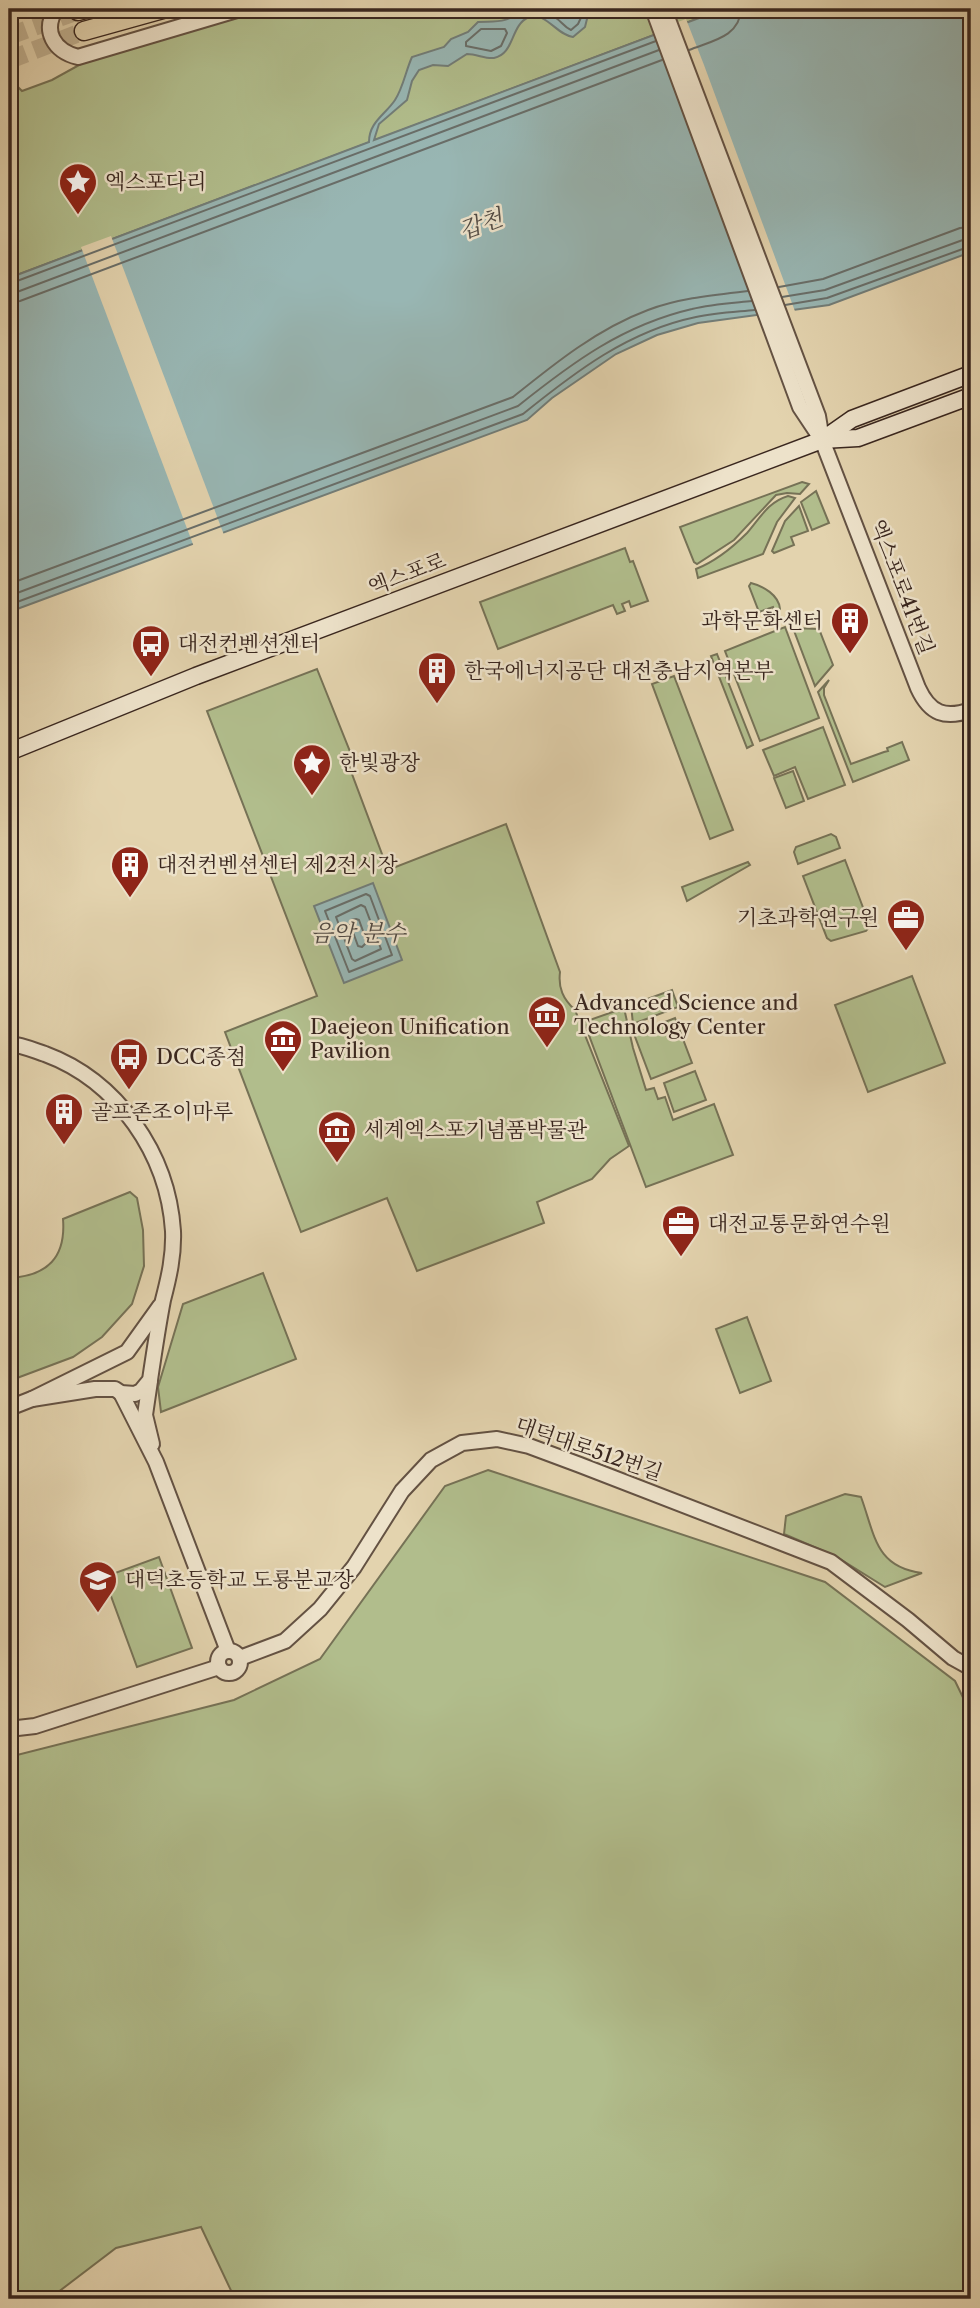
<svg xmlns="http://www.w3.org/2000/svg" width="980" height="2308" font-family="'Libre Caslon Text','Noto Serif KR',serif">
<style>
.green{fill:#b1bd8c;stroke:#767256;stroke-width:2}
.water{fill:#98b6b3;stroke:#727d78;stroke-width:2}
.pier{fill:#e3d3ae}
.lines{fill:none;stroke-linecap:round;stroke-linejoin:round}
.shore{stroke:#696e69;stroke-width:2}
.trunk-tunnel{stroke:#c1b191;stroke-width:18;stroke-dasharray:18 9;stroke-linecap:butt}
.tertiary-casing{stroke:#645243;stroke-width:18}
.secondary-casing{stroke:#3a271f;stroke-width:19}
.trunk-casing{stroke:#3a271f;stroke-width:21}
.tertiary{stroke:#ede2ca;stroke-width:14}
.secondary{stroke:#ede2ca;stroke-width:16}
.trunk{stroke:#e3d3ae;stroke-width:18}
.labels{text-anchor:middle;stroke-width:5;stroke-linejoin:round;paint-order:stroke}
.poi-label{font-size:21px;fill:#3a271f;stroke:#ede2ca;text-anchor:start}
.street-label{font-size:21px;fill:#3a271f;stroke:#ede2ca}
.water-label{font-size:23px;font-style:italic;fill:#524b44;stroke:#ede2ca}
</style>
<rect width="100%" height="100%" fill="#e3d3ae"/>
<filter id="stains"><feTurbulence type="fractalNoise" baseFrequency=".00286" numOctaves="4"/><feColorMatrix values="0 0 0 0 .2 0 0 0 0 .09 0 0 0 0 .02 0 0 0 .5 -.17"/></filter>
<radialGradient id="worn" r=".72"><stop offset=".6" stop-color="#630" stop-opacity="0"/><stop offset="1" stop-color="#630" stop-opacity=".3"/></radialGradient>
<g class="green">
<path d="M253,9H723L9,278V78L22,91L52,80L99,54Z"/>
<path d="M802,482L809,484L800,494L787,493L776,495L734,540L697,564L694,562L680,527Z"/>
<path d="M816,491L829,523L812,530L801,502Z"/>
<path d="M788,496L795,498L777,522L763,554L698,578L696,569C714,562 733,547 747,533C760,518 768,502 788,496Z"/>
<path d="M799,506L808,531L791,537L794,545L774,553L772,551L785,521Z"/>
<path d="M625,548L630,562L633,561L648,601L631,607L629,601L622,604L625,611L617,614L613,605L498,649L480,602Z"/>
<path d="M751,583C763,586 779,595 780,609L775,614L773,607L759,612L749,586Z"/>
<path d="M785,627L819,718L760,741L725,651Z"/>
<path d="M793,628L819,629L833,665L815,686Z"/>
<path d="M717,654L753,745L747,748L711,656Z"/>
<path d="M317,669L355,764L349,766L388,870L506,824L560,972C558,988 563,999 575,1010L629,1146L610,1159L592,1179L537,1202L544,1223L417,1271L387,1198L301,1232L225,1032L317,996L207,711Z"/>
<path d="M674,676L733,830L710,839L652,684Z"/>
<path d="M829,680L824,688V695L851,764L884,752L888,751L887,748L902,742L909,760L853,782L818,692Z"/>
<path d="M823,727L845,785L808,799L795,767L774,776L763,750Z"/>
<path d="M793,771L804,801L786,808L774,778Z"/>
<path d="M831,834L836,837L840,848L798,864L794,852L796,847Z"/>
<path d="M845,860L870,926L866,931L831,941L827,938L803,876Z"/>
<path d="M748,862L750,865L687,901L682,887Z"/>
<path d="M912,976L945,1063L868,1092L835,1005Z"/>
<path d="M672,990L678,1007L633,1024L631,1005Z"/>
<path d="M624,1008L633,1048L646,1090L654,1088L658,1099L665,1097L673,1120L714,1104L733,1155L646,1187L584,1022Z"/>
<path d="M675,1018L692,1063L651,1079L634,1034Z"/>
<path d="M695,1071L706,1100L674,1112L664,1083Z"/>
<path d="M130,1192L137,1198L143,1230L144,1266L132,1304L102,1337L73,1357L9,1381V1278C48,1276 66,1257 63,1219Z"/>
<path d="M263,1273L296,1359L161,1412L158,1387L183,1304Z"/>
<path d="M747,1317L771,1381L740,1393L716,1329Z"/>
<path d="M488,1470L825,1582L955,1681L971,1714V2299H235L201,2227L116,2248L49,2299H9V1757L234,1700L320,1659L445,1486Z"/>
<path d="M845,1494L861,1497C875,1535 875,1567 922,1573L885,1587L835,1556L784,1534L786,1516Z"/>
<path d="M159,1557L192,1648L137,1667L104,1577Z"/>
</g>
<g class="water">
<path d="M521,9H599L588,15L585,27L573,37C558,36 545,11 529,17C510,25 515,54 494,58C485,59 477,54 467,54L448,66L433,65L419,70L412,81L407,100L379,124L374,140L723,9H971V252L829,305L698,323L657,335L616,354L552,398L527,420L9,612V278L369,142C369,122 385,115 395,100C403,88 406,70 412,57L444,47L451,39L468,32L478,22C496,21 508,24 521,9Z"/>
<path d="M373,883L402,960L344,983L314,906Z"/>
</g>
<g class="pier">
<path d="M686,19L704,65L796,314L758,320L762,316L653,31Z"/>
<path d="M111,236L224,535L194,547L81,247Z"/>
</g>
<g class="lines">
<g class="shore">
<path d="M526,9C536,11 547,12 556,18C562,22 564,27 571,30L578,24L585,9"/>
<path d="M481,29H505L507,33L501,46L491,51L466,46V42Z"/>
<path d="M689,50C711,41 740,37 741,9"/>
<path d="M9,284L656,41"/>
<path d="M779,287L823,279L960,228L971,227"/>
<path d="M9,293L17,292L659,50"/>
<path d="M782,297L825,290L971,237"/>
<path d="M9,303L20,301L662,60"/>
<path d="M785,305L827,298L971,246"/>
<path d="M9,584L513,397C554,364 597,329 648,310C680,298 714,295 748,291"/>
<path d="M9,596L518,406C573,362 623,325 692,309C711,304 732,303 752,301"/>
<path d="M9,605L523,414C575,372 628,331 696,317C715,313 735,312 755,310"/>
<path d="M366,894L370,896L392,955L349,972L325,911Z"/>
<path d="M361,905L365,907L381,949L355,961L352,959L336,917Z"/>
<path d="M356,919L359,920L367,942L362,947L358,946L350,924L351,920Z"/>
</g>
<g class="trunk-tunnel">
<path d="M9,36L78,11"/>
<path d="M9,60L84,31"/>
</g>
<defs>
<g id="tertiary">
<path d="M56,9C42,31 54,51 78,57L240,9"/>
<path d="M653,9L800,407L820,437"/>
<path d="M664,9L818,416L822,440L918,688C930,714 945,719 971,710"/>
<path d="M9,1044C22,1045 33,1050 45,1054C118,1081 168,1154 173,1231C174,1255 169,1277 163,1300C158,1326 154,1353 150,1380L141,1391L135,1394L121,1393L115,1389H95L32,1399"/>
<path d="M150,1381L145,1415L152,1444"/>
<path d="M121,1393L156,1462L228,1651"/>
<path d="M9,1408L32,1399L127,1352L160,1306"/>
<circle cx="229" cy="1662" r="11"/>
<path d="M240,1658L285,1641L320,1609L354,1567L402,1491L431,1460L462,1443L497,1439L529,1446L580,1465L831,1562L908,1620L953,1658L971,1668"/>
<path d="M9,1729L35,1726L219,1667"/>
</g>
<g id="secondary">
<path d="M822,440L858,438L971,396"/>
<path d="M9,752L196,676L822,440L852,419L971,374"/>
</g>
<g id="trunk">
<path d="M78,11L85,9"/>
<path d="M84,31L163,9"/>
</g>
</defs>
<use href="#tertiary" class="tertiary-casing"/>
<use href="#secondary" class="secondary-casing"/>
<use href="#trunk" class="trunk-casing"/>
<use href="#tertiary" class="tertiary"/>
<use href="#secondary" class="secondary"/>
<use href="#trunk" class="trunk"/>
</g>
<defs>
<symbol id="sight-pin" viewBox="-11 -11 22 30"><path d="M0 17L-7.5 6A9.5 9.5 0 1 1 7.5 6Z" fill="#8f2418" stroke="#ede2ca"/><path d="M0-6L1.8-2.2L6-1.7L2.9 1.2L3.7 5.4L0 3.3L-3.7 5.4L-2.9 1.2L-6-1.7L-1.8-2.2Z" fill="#fff"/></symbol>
<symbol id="building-pin" viewBox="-11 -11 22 30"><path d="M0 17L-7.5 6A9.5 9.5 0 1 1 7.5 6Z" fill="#8f2418" stroke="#ede2ca"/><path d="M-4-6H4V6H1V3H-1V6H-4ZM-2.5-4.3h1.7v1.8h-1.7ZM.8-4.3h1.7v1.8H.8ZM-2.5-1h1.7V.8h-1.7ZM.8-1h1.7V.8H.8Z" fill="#fff"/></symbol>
<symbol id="bus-pin" viewBox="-11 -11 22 30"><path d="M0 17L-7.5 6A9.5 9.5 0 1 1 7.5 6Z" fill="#8f2418" stroke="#ede2ca"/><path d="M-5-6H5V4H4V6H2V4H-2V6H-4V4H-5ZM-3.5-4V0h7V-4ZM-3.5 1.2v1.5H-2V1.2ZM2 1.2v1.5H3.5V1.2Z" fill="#fff"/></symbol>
<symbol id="office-pin" viewBox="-11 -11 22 30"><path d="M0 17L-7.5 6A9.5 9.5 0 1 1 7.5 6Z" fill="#8f2418" stroke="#ede2ca"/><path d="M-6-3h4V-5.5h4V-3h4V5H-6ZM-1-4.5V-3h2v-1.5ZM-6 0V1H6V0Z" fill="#fff"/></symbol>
<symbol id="museum-pin" viewBox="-11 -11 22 30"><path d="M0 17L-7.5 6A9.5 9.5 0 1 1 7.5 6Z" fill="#8f2418" stroke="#ede2ca"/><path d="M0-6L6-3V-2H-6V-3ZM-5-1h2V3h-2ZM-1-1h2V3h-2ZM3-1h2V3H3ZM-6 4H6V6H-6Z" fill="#fff"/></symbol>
<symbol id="school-pin" viewBox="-11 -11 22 30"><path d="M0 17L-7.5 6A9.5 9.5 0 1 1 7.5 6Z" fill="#8f2418" stroke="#ede2ca"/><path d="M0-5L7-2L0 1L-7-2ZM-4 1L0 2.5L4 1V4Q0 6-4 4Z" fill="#fff"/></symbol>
</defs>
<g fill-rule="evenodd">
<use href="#sight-pin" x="56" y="160" width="44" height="60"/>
<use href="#building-pin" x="828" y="599" width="44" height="60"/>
<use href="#bus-pin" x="129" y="622" width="44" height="60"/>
<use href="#building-pin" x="415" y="649" width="44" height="60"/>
<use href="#sight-pin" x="290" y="741" width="44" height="60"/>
<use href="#building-pin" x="108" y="843" width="44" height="60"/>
<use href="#office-pin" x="884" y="896" width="44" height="60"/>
<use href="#museum-pin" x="525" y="993" width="44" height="60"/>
<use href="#museum-pin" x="261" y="1017" width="44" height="60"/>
<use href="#bus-pin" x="107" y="1035" width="44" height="60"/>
<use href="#building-pin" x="42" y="1090" width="44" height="60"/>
<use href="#museum-pin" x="315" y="1108" width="44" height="60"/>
<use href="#office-pin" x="659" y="1202" width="44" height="60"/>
<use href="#school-pin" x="76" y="1558" width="44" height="60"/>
</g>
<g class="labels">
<g class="poi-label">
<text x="105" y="189">엑스포다리</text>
<text x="823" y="628" text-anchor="end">과학문화센터</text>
<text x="178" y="651">대전컨벤션센터</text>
<text x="464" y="678">한국에너지공단 대전충남지역본부</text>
<text x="339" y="770">한빛광장</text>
<text x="157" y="872">대전컨벤션센터 제2전시장</text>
<text x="879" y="925" text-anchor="end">기초과학연구원</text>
<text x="574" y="1010">Advanced Science and<tspan x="574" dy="24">Technology Center</tspan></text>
<text x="310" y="1034">Daejeon Unification<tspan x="310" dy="24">Pavilion</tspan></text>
<text x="156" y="1064">DCC종점</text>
<text x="91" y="1119">골프존조이마루</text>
<text x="364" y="1137">세계엑스포기념품박물관</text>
<text x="708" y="1231">대전교통문화연수원</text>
<text x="125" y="1587">대덕초등학교 도룡분교장</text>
</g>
<g class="street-label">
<text transform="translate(407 574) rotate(-21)" y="7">엑스포로</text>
<text transform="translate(902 587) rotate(69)" y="7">엑스포로41번길</text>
<text transform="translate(589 1449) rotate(19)" y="7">대덕대로512번길</text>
</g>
<g class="water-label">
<text transform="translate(481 224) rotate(-20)" y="8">갑천</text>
<text x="358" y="941">음악 분수</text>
</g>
</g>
<rect width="980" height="2308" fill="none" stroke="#e3d3ae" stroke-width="35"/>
<rect x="10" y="10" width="959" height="2287" fill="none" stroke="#3a271f" stroke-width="3.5"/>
<rect x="18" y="18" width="945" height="2273" fill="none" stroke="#3a271f" stroke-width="2"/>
<rect width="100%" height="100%" filter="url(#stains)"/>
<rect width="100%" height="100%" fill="url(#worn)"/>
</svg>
